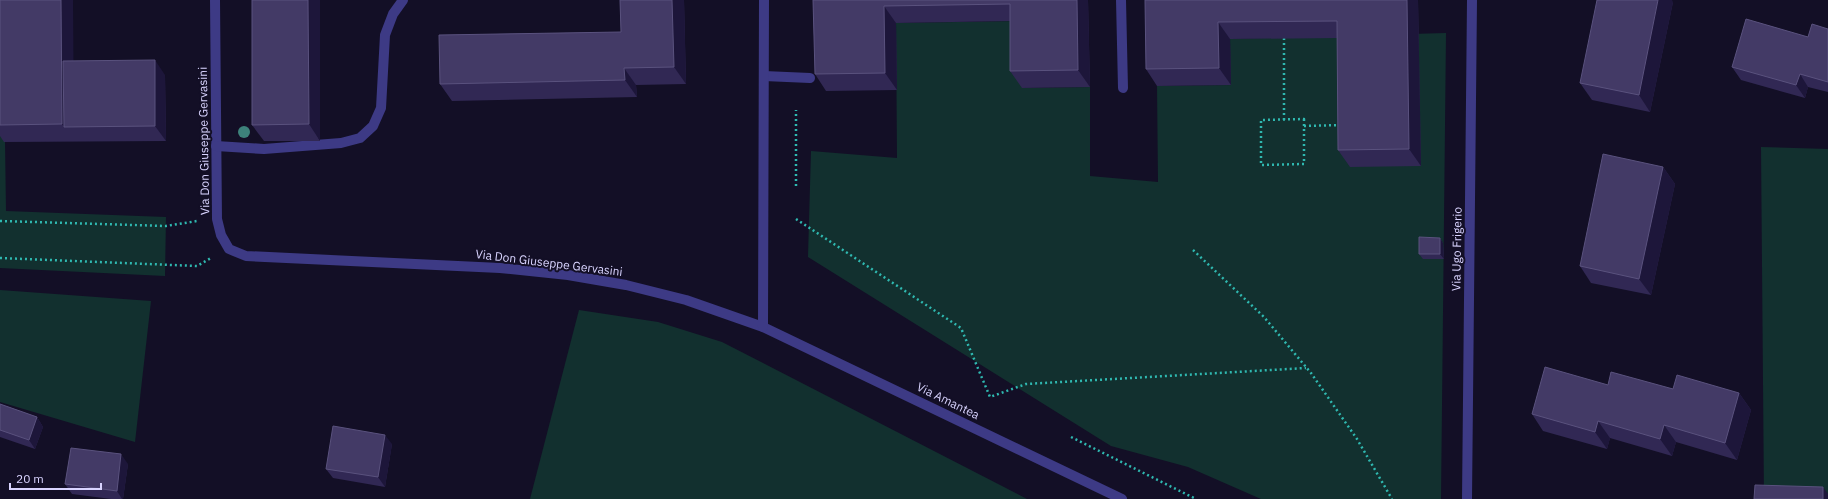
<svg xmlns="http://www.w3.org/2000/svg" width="1828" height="499" font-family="'IBM Plex Sans',sans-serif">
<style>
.green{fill:#12302f}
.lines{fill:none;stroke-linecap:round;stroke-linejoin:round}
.path{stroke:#2fb8b0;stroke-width:2.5;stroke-dasharray:2 3;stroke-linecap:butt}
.minor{stroke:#3d3a85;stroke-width:10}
.tree{fill:#3d827b}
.wall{fill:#312854}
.shaded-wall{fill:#1d163a}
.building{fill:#433a66;stroke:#5a527e}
.labels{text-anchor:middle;stroke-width:4;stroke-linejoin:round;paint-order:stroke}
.street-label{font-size:12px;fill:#d9d4ff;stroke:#130f26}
</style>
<rect width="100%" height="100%" fill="#130f26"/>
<g class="green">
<path d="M0,0H3L6,211L166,217L165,276L0,268Z"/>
<path d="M1021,21L1022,88L1090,87V176L1158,182L1157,86L1231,85L1230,39L1446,33L1441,499H1261L1188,467L1111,446L808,257L811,151L897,158L896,23Z"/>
<path d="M1761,147L1828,149V499L1764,498Z"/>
<path d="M0,290L151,301L135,442L0,402Z"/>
<path d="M579,310L658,322L722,342L1027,499H530Z"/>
</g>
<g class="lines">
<g class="path">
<path d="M1284,38V120"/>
<path d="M1304,119V164L1261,165V120Z"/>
<path d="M1304,126L1341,125"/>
<path d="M796,186V110"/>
<path d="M796,219L961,328L990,397L1026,384L1306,368"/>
<path d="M0,221L166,226L197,221"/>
<path d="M1193,250L1264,317L1311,373L1357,439L1392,499"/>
<path d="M0,258L197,266L211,258"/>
<path d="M1071,437L1196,499"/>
</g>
<g class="minor">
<path d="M215,0L217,219L221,235L229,249L246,256L500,268L568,275L626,285L686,300L763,327L1122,499"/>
<path d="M1121,0L1123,88"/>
<path d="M764,76L810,78"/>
<path d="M216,146L264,149L341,143L360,138L373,126L381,108L385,35L393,14L403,0"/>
<path d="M763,327L764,0"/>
<path d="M1467,499L1472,0"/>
</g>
</g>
<circle class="tree" cx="244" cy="132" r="6"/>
<g class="wall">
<path d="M0,0H73V61L165,75L166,141L4,142L0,136Z"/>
<path d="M252,0L320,141H264L252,125Z"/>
<path d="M620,0H684L686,84L636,85L637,97L452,101L440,84L621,32Z"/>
<path d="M813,0H1088L1090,87L1022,88L1010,71V21L896,23L897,90L826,91L815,74Z"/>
<path d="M1145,0H1418L1421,166L1350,167L1338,150L1337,38L1230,39L1231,85L1157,86L1146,69Z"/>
<path d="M1673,2L1650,112L1592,100L1580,83Z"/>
<path d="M1828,29V92L1808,87L1805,98L1741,80L1732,67Z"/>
<path d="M1663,167L1675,184L1651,295L1591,283L1580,266Z"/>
<path d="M1440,238L1443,243L1444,259H1423L1419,254Z"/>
<path d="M1608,385L1673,389L1739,393L1751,410L1737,460L1676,442L1672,456L1610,438L1607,449L1543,431L1532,414Z"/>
<path d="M0,404L37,417L43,427L35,449L0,437Z"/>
<path d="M392,444L385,487L333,478L326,469Z"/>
<path d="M128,464L123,499H111L72,494L65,484Z"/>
</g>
<g class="shaded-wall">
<path d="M61,0H73L74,127H64L62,124Z"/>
<path d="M308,0H320V141L309,124Z"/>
<path d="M672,0H684L686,84L674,67Z"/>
<path d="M1077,0H1088L1090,87L1078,70Z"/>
<path d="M1407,0H1418L1421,166L1409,149Z"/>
<path d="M1658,0H1672L1673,2L1650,112L1639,95Z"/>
<path d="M884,6L896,23L897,90L885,73Z"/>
<path d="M1218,22L1230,39L1231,85L1219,68Z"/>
<path d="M155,60L165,75L166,141L155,126Z"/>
<path d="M624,68L636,85L637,97L625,80Z"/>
<path d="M1800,74L1808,87L1805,98L1796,85Z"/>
<path d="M1663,167L1675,184L1651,295L1639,279Z"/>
<path d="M1440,238L1443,243L1444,259L1440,254Z"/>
<path d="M1739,393L1751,410L1737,460L1725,443Z"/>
<path d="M37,417L43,427L35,449L29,440Z"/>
<path d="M1598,421L1610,438L1607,449L1595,432Z"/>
<path d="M1664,425L1676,442L1672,456L1660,439Z"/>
<path d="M385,435L392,444L385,487L378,477Z"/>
<path d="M121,454L128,464L123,499H122L117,491Z"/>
<path d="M1823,487L1828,494V499H1823Z"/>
</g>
<g class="building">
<path d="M0,0H61L62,124L0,125Z"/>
<path d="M252,0H308L309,124L252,125Z"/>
<path d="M620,0H672L674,67L624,68L625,80L440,84L439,35L621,32Z"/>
<path d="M813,0H1077L1078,70L1010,71V4L884,6L885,73L815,74Z"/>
<path d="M1145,0H1407L1409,149L1338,150L1337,21L1218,22L1219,68L1146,69Z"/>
<path d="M1597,0H1658L1639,95L1580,83Z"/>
<path d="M1746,19L1808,37L1812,24L1828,29V82L1800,74L1796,85L1732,67Z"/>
<path d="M155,60V126L64,127L63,61Z"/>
<path d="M1603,154L1663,167L1639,279L1580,266Z"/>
<path d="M1419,237L1440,238V254H1419Z"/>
<path d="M1545,367L1608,385L1611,372L1673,389L1677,375L1739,393L1725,443L1664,425L1660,439L1598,421L1595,432L1532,414Z"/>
<path d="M0,404L37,417L29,440L0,430Z"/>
<path d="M333,426L385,435L378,477L326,469Z"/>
<path d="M71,448L121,454L117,491L65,484Z"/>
<path d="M1755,485L1823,487V499H1754Z"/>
</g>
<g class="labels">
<g class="street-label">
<text transform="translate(204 141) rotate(-91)" y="4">Via Don Giuseppe Gervasini</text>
<text transform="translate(1457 249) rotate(-89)" y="4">Via Ugo Frigerio</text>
<text transform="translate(549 263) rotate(7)" y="4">Via Don Giuseppe Gervasini</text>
<text transform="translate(948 401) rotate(26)" y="4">Via Amantea</text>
</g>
</g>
<path d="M10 483v6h91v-6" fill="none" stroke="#d9d4ff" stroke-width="2"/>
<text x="16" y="483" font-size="12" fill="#d9d4ff" stroke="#130f26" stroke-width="3" paint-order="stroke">20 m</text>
</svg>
